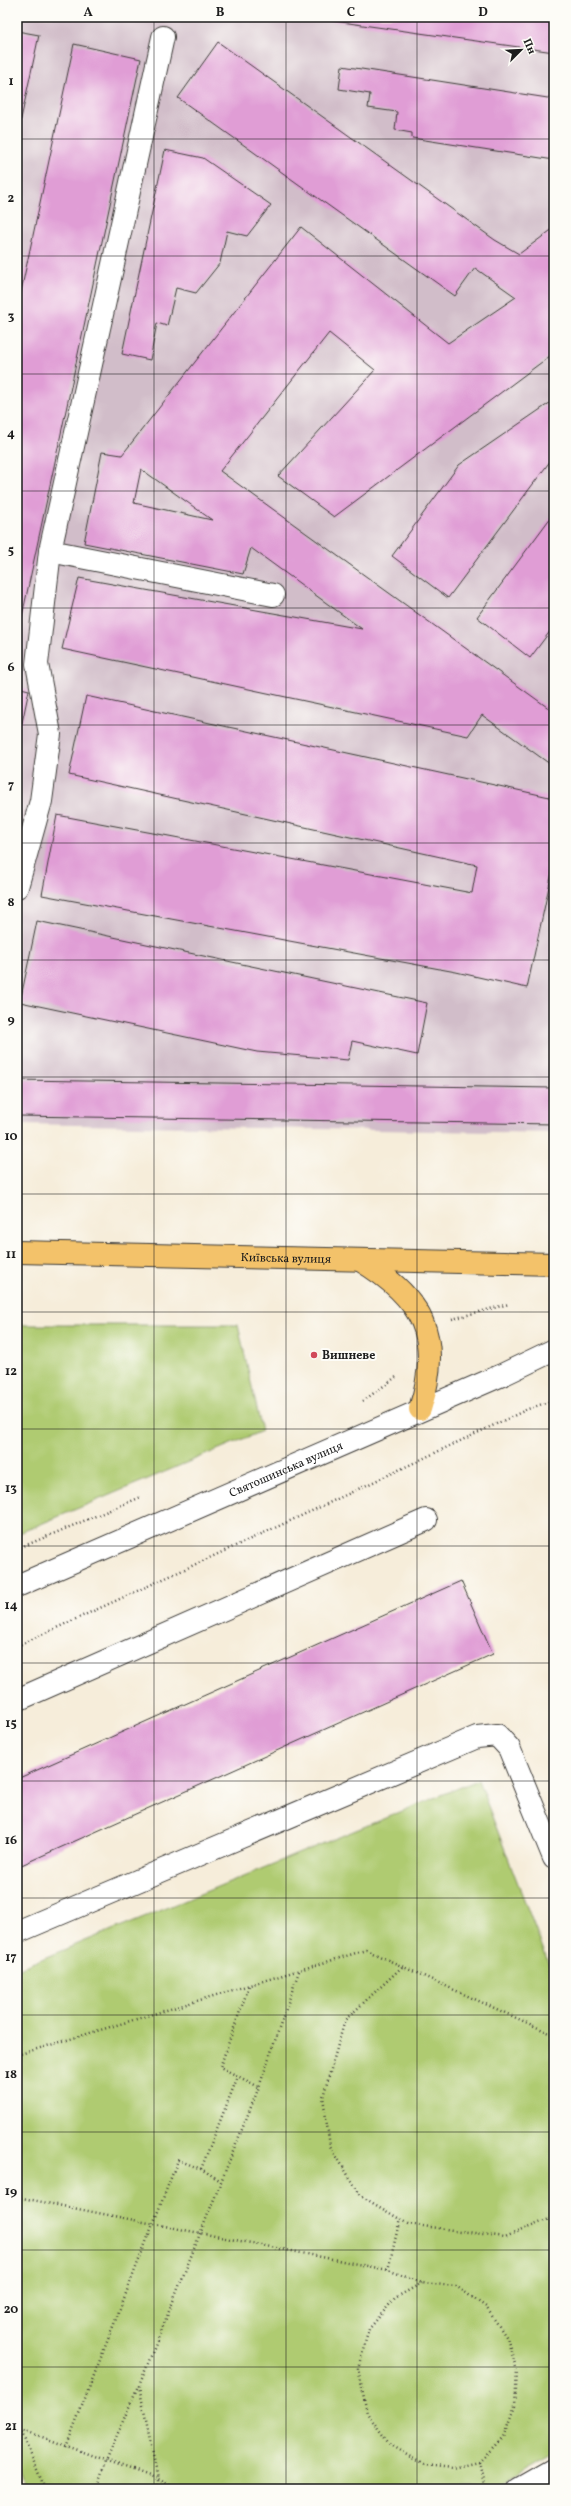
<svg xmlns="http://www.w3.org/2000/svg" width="571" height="2506" font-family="Vollkorn,serif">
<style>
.industrial{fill:#d1bdc9}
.green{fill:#afcb71;stroke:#667446}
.building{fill:#e09dd5;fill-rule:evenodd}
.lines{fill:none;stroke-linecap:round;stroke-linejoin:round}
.minor-casing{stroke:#3d3b38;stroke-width:24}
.major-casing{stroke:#3d3b38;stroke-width:24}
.path{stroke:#3d3b38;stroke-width:2.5;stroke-dasharray:1 3;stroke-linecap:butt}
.minor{stroke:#fff;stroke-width:22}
.major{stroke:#f3c26a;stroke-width:22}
.grid{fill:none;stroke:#1c1c1c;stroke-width:1;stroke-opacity:0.55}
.poi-dot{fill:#d1495b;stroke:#fdfcf7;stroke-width:1.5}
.labels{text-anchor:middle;stroke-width:4;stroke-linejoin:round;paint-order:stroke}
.street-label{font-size:12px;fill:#1c1c1c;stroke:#fdfcf7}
.poi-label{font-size:12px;font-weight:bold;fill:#1c1c1c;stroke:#fdfcf7;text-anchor:start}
.neatline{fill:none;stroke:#1c1c1c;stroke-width:1.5}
.grid-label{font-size:13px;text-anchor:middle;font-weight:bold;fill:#1c1c1c}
</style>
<rect width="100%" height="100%" fill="#fdfcf7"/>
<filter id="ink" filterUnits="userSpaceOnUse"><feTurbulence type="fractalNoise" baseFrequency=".025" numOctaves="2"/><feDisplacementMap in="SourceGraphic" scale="8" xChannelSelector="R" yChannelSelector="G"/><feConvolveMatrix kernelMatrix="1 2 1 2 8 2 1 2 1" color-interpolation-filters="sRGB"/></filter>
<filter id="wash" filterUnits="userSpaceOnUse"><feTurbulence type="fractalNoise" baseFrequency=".012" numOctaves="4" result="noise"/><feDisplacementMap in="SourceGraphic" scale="16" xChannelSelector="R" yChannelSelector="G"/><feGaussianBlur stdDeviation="0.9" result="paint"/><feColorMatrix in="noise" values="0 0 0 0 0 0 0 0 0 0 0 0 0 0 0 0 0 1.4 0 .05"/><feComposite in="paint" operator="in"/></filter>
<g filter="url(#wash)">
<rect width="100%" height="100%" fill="#f6edda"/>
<path class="industrial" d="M17,17H554V1133L17,1124Z"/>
<g class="green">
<path d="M17,1325H238L262,1431L17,1534Z"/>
<path d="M478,1780L554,1977V2454L493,2489H27L17,2465V1969Z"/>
</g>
<g id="blocks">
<g class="building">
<path d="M313,17H554V52L313,18Z"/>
<path d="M17,31L39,35L18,133H17Z"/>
<path d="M218,42L495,240L519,254L554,228V353L334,517L278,476L375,370L329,333L220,471L554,712V767L482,715L468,736L62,649L79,578L362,629L251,548L243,574L84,543L102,452L122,455L301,227L448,343L516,297L475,268L455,296L178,98ZM141,469L212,520L134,503Z"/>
<path d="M74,44L141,59L18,635L17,310Z"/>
<path d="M342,66L554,99V160L412,138V133L395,130L397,112L368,108L370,94L339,89Z"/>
<path d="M165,150L203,158L271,205L247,236L227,231L220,263L196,293L176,288L167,326L157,323L150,360L122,354Z"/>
<path d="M554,400V456L448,598L392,556L459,465Z"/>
<path d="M554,513V626L530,658L477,617Z"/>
<path d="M17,687L29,690L22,723L17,722Z"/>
<path d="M86,696L554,798V863L527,988L456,972L42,895L57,815L472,893L477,865L69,775Z"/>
<path d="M37,921L427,1003L417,1055L352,1041L348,1060L257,1052L20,1002Z"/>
<path d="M17,1080L554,1088V1124L17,1116Z"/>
<path d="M461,1581L493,1654L17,1867V1779Z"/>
</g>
</g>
</g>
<g filter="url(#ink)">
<use href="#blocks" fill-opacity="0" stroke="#3d3b38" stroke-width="1"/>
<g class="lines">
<defs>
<g id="minor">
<path d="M50,551L273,595"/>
<path d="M17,887L41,801L50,734L37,664L50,551L163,37"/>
<path id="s1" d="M17,1586L502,1375L554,1350"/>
<path d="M17,1700L426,1520"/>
<path d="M17,1932L477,1737L497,1735L509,1748L554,1858"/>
<path d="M519,2489L554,2469"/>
</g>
<g id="major">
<path id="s2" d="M17,1252L554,1264"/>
<path d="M360,1260C423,1298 443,1337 420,1409"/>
</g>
</defs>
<use href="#minor" class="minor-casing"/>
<use href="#major" class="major-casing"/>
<g class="path">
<path d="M452,1319L509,1304"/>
<path d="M363,1401L396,1377"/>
<path d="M17,1549L141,1497"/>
<path d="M17,1646L316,1509L528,1409L554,1400"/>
<path d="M402,1967L345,2020L323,2097L330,2146L361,2196L408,2224L505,2237L554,2217"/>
<path d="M249,1986L220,2067L259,2087"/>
<path d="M17,2055L366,1950L554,2035"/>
<path d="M201,2169L238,2076"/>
<path d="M17,2197L388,2270L422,2283L456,2286L486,2307L507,2338L517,2371L515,2406L503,2437L479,2462L453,2468L424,2465L390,2445L367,2413L358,2368L369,2329L395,2298L422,2283"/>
<path d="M388,2270L400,2219"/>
<path d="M17,2421L45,2489"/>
<path d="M20,2429L158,2479V2489"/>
<path d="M66,2447L178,2160L201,2169L221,2181"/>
<path d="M479,2462L485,2489"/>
<path d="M96,2489L106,2461L138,2386"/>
<path d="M177,2489L158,2479L139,2386L259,2087L299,1971"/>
</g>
<use href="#minor" class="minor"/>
<use href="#major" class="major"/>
</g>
</g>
<path class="grid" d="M154,17V2489M286,17V2489M417,17V2489M17,139H554M17,256H554M17,374H554M17,491H554M17,608H554M17,725H554M17,843H554M17,960H554M17,1077H554M17,1194H554M17,1312H554M17,1429H554M17,1546H554M17,1663H554M17,1781H554M17,1898H554M17,2015H554M17,2132H554M17,2250H554M17,2367H554"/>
<circle class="poi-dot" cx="314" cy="1355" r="4"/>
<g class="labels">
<g class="street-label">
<text dy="4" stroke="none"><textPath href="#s2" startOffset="269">Київська вулиця</textPath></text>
<text dy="4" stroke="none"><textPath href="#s1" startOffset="293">Святошинська вулиця</textPath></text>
</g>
<g class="poi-label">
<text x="322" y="1359">Вишневе</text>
</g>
</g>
<rect width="571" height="2506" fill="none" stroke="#fdfcf7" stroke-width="44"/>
<g transform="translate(521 50) rotate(66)" stroke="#fdfcf7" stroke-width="3" paint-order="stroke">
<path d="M0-3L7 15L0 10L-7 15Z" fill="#1c1c1c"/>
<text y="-6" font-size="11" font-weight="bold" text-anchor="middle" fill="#1c1c1c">Пн</text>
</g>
<rect x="22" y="22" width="527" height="2462" class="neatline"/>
<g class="grid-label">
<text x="88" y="16">A</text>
<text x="220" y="16">B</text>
<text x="351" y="16">C</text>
<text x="483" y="16">D</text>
<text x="11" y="85">1</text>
<text x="11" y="202">2</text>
<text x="11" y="320">3</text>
<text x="11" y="437">4</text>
<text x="11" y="554">5</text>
<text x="11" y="671">6</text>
<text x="11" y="789">7</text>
<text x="11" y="906">8</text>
<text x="11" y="1023">9</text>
<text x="11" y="1140">10</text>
<text x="11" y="1258">11</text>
<text x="11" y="1375">12</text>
<text x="11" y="1492">13</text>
<text x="11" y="1609">14</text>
<text x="11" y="1727">15</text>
<text x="11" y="1844">16</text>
<text x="11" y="1961">17</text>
<text x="11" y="2078">18</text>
<text x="11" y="2195">19</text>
<text x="11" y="2313">20</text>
<text x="11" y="2430">21</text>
</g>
</svg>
